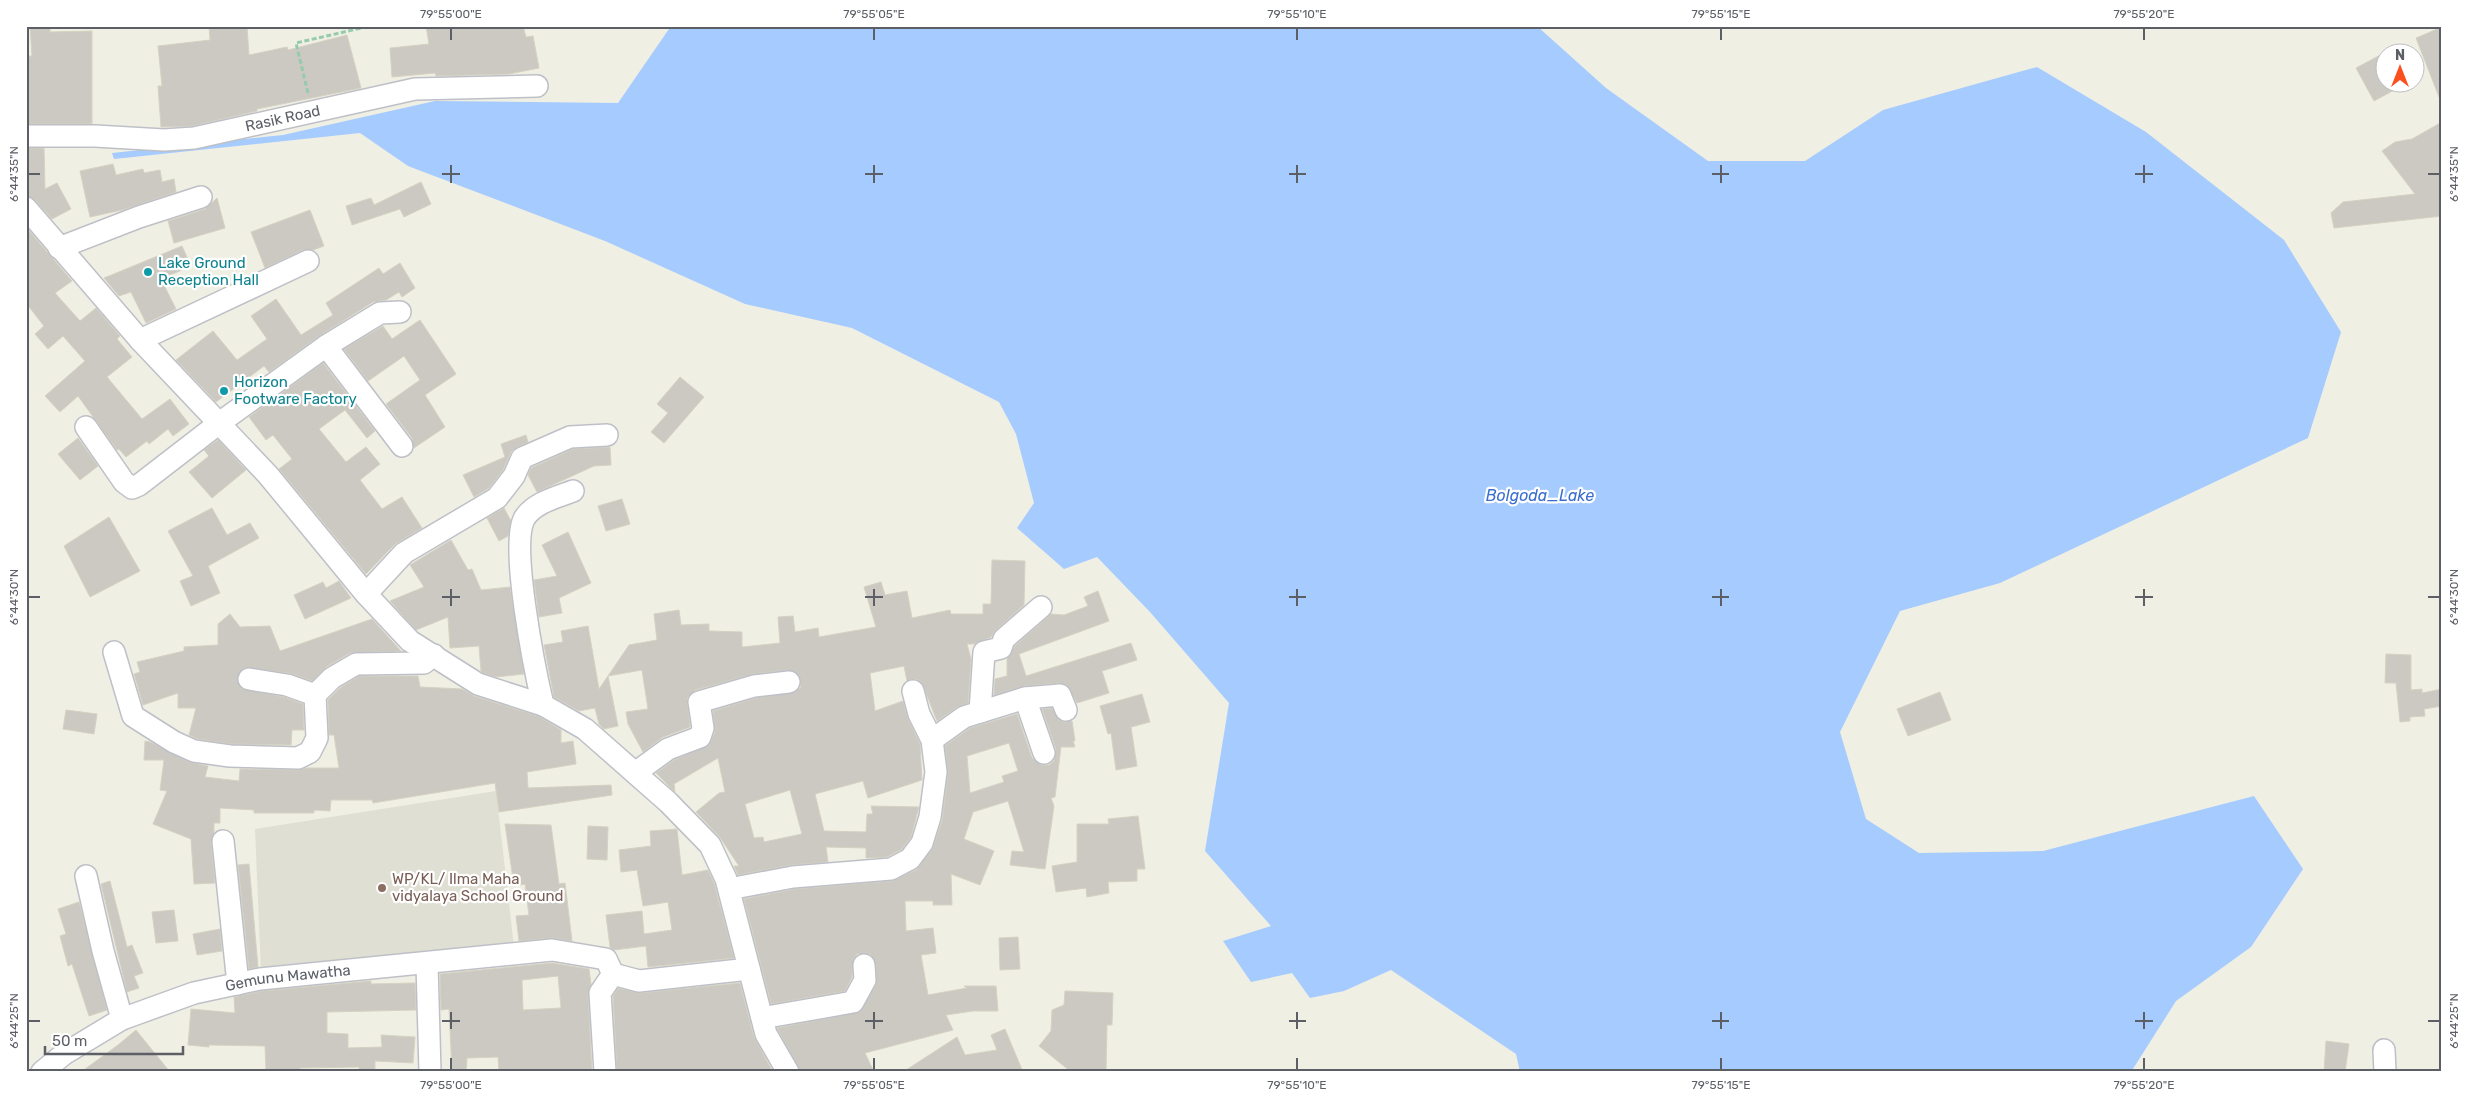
<svg xmlns="http://www.w3.org/2000/svg" width="2468" height="1098" font-family="Rubik,sans-serif">
<style>
.education{fill:#e0dfd3}
.water{fill:#a5cbff}
.building{fill:#cbc9c1;stroke:#d6d2c2;fill-rule:evenodd}
.lines{fill:none;stroke-linecap:round;stroke-linejoin:round}
.minor-casing{stroke:#bec0c7;stroke-width:24}
.path{stroke:#96ccad;stroke-width:3;stroke-dasharray:5 2.5;stroke-linecap:butt}
.minor{stroke:#fff;stroke-width:21}
.ticks{fill:none;stroke:#5c5f66;stroke-width:2}
.culture-dot{fill:#0f9aa8;stroke:#fff;stroke-width:2}
.education-dot{fill:#8d6e63;stroke:#fff;stroke-width:2}
.labels{text-anchor:middle;stroke-width:4.5;stroke-linejoin:round;paint-order:stroke}
.street-label{font-size:15px;fill:#5c5f66;stroke:#fff}
.culture-label{font-size:15px;fill:#0d838f;stroke:#fff;text-anchor:start}
.education-label{font-size:15px;fill:#785e54;stroke:#fff;text-anchor:start}
.water-label{font-size:16px;font-style:italic;fill:#3a6ed0;stroke:#fff}
.neatline{fill:none;stroke:#5c5f66;stroke-width:2}
.ticks-label{font-size:12px;text-anchor:middle;fill:#5c5f66}
</style>
<rect width="100%" height="100%" fill="#f0efe4"/>
<path class="education" d="M496,791L514,947L261,972L255,829Z"/>
<path class="water" d="M671,26H1537L1606,88L1708,161H1805L1883,110L2037,67L2146,132L2284,240L2341,332L2308,438L2000,583L1900,611L1840,732L1866,819L1919,853L2043,851L2254,796L2303,869L2251,947L2176,1001L2131,1072H1520L1516,1054L1391,970L1344,991L1310,998L1292,973L1251,982L1223,941L1271,926L1205,851L1229,703L1150,612L1097,557L1064,569L1017,528L1034,503L1016,434L999,402L852,328L745,304L605,241L408,166L360,133L114,159L112,153L283,135L435,101L618,103Z"/>
<g class="building">
<path d="M30,26H50V32L92,31V124H26L27,56H32Z"/>
<path d="M209,26H247L249,55L287,47L288,50L347,35L361,88L257,109V111L192,126L161,127L158,86H162L158,46L210,40Z"/>
<path d="M426,26H523L526,37L533,36L539,68L509,74L436,76L435,73L392,77L390,48L429,44Z"/>
<path d="M2442,27V102H2441L2416,38Z"/>
<path d="M2386,52V82H2409L2374,101L2356,68Z"/>
<path d="M2442,122V216L2334,228L2331,213L2343,202L2415,194L2382,151L2395,142L2412,139Z"/>
<path d="M26,148H44L45,189L57,183L71,209L52,219L35,200L26,196Z"/>
<path d="M113,164L116,175L143,169L144,173L160,170L162,182L174,179L176,192L122,210L90,217L80,171Z"/>
<path d="M421,182L431,204L404,217L400,209L352,225L346,206L371,198L374,205Z"/>
<path d="M217,198L225,228L174,243L168,221L205,209Z"/>
<path d="M310,210L324,246L313,250H303L265,268L251,232Z"/>
<path d="M26,227L72,281L55,293L80,321L96,308L120,336L117,339L132,357L107,377L142,419L170,399L189,424L173,436L168,429L149,444L147,441L126,457L119,449L117,450L78,396L60,412L45,396L85,361L63,336L48,349L35,334L44,326L26,303Z"/>
<path d="M182,246L191,266L161,279L176,309L146,323L131,292L119,296L104,278Z"/>
<path d="M400,263L415,288L402,297L399,292L386,300L373,302L319,336L269,372L264,366L216,402L176,360L213,331L237,360L267,339L251,316L276,299L301,335L333,315L326,303L379,268L383,274Z"/>
<path d="M420,320L456,374L425,395L445,427L414,448L412,438L386,404L420,380L404,356L368,381L344,349L383,326L392,339Z"/>
<path d="M323,363L375,431L367,438L345,410L319,429L346,462L366,447L380,464L360,480L382,509L402,497L422,528L395,544L366,574L279,469L292,459L273,435L266,440L249,417Z"/>
<path d="M680,377L704,397L664,443L651,432L668,413L657,404Z"/>
<path d="M526,435L528,442L517,447L511,452L503,470L489,488L474,497L463,475L505,457L501,444Z"/>
<path d="M78,438L98,466L80,480L58,454Z"/>
<path d="M218,440L246,470L212,498L189,472L209,456L204,450Z"/>
<path d="M610,447L611,465L594,466L537,492L528,475L531,468L573,449Z"/>
<path d="M622,499L630,524L606,531L598,506Z"/>
<path d="M212,508L227,535L250,523L259,538L208,566L220,593L191,606L180,581L193,576L168,531Z"/>
<path d="M504,508L511,521L508,536L499,541L487,518Z"/>
<path d="M109,517L140,571L90,597L64,546Z"/>
<path d="M568,532L591,583L559,598L562,613L539,617L534,580L557,576L542,545Z"/>
<path d="M451,540L468,570L472,569L481,590L510,587L524,674L496,677L483,673L481,671L479,646L450,648L448,617L416,630L390,601L424,587L410,565Z"/>
<path d="M992,560L1025,561L1024,605L996,630L991,637L974,644H967L971,659L968,703L957,707L937,721L922,683L916,679L907,681L904,666L870,673L875,711L903,701L908,719L920,744L922,780L868,798L863,781L815,794L824,831L866,832L867,814H873L871,806L919,807L911,837L902,849L887,857L866,858V848L826,847L828,862L791,865L738,875L734,866H739L719,836L696,812L719,793L725,792L718,758L674,784L675,792L656,773L674,760L709,745L715,732L713,711L756,698L796,692L801,687L799,675L788,670L753,674L695,690L687,698L690,727L663,737L643,752L628,724L626,712L648,709L642,670L608,676L629,645L657,640L654,614L679,610L681,625L709,624V631L742,632V647L780,643L778,617L793,616L795,632L818,628L819,637L876,627L864,587L881,582L885,595L907,591L912,618L950,610L951,614H983V604H991ZM790,790L802,834L764,842L763,837L754,838L745,804Z"/>
<path d="M339,581L351,598L305,619L294,595L323,582L326,588Z"/>
<path d="M1098,591L1109,621L1019,654L1026,676L1131,643L1137,660L1102,671L1109,693L1077,703L1067,685L1059,683L1024,686L994,695L995,679L1007,676V659L1015,646L1051,614L1064,615L1088,606L1084,597Z"/>
<path d="M230,614L240,627L270,626L280,651L372,619L401,651L350,653L326,667L312,681L289,673L244,668L237,678L242,689L284,697L303,704L304,730H292L291,745L231,744L198,739L189,735L196,708H178V693L143,705L134,674L140,672L137,662L184,651V647L218,645V624Z"/>
<path d="M588,626L599,689L608,676L618,726L604,729L599,724L595,708L579,711L554,697L544,645L563,642L561,631Z"/>
<path d="M2386,654L2411,655V690L2422,689V693L2442,689V706L2424,709L2425,716L2410,717V721L2400,722L2396,683H2385Z"/>
<path d="M359,676H418L420,687L462,689L474,696L538,716L561,730V743L573,741L576,764L527,772L528,788L611,785L612,795L499,812L495,783L373,803L372,800H331L330,811L314,810V813H254V810L220,808V823H214V833L211,842L215,883L194,884L191,839L153,824L167,791L160,790L164,760H144L145,741L150,742L189,762L208,766L205,777L239,781L240,769L298,770L306,768H339L334,735H329L328,700L340,688Z"/>
<path d="M1940,692L1951,720L1908,736L1897,709Z"/>
<path d="M1142,694L1150,722L1131,727L1137,766L1116,770L1111,733L1108,734L1100,706Z"/>
<path d="M1052,708L1059,720L1065,722L1072,721L1075,741H1073L1075,747H1061L1055,797L1051,798L1054,806L1045,869L1010,865L1012,851L1024,852L1008,801L973,812L964,839L994,851L980,885L951,874L952,905H933V901H905L906,931L933,928L936,953L921,955L928,995L967,988L964,986H996L998,1011H973L946,1015L953,1030L865,1053L874,1072H800L777,1028L860,1012L876,985V964L870,954H857L853,960L852,977L845,991L771,1004L744,899L795,889L892,881L916,870L932,850L942,821L948,773L945,746L970,728L1017,714L1032,758L1041,765H1049L1054,761L1056,749L1042,709ZM1009,743L1018,771L1002,776L1004,782L970,793L967,756Z"/>
<path d="M66,710L97,714L94,734L63,729Z"/>
<path d="M1138,816L1145,869H1137V881L1108,882L1109,893L1087,897L1086,888L1056,892L1052,866L1077,862V824H1109L1108,819Z"/>
<path d="M505,824L551,825L559,884L565,883L572,941L551,938L519,941L516,916L529,915L525,884L514,886Z"/>
<path d="M588,826L608,827L607,860L587,859Z"/>
<path d="M677,829L682,875L708,870L714,883L734,958L648,967L646,946L614,950L610,947L606,915L642,911L644,934L672,930L668,902L643,906L637,870L621,872L619,850L651,846L650,831Z"/>
<path d="M249,864L258,967L249,969L238,865Z"/>
<path d="M110,881L127,947L132,945L143,973L134,976L139,988L127,992L101,884Z"/>
<path d="M79,902L107,1010L89,1016L72,964L68,966L60,936L66,934L58,909Z"/>
<path d="M174,910L178,941L156,943L152,912Z"/>
<path d="M220,929L222,951L197,955L193,934Z"/>
<path d="M1018,937L1020,969L1000,970L999,938Z"/>
<path d="M552,963L589,969L591,984L588,994L592,1072H499L498,1057L467,1058L466,1072H452L449,1009L441,1010L440,974ZM558,976L561,1008L523,1010L522,980Z"/>
<path d="M371,981V984L415,983L416,1010L327,1012V1033L348,1034V1048L382,1047L381,1035L415,1037L413,1063L375,1061V1070H359V1067L300,1068V1072H266L265,1046L209,1045V1047L188,1045L191,1009L235,1013L234,997L262,991Z"/>
<path d="M740,983L754,1037L773,1072H617L613,996L618,988L640,993Z"/>
<path d="M1065,991L1113,993L1112,1025H1107L1106,1071H1070L1039,1046L1051,1031L1052,1010L1064,1005Z"/>
<path d="M1005,1029L1023,1072H903L957,1037L965,1055L997,1050L991,1035Z"/>
<path d="M136,1030L170,1072H81L118,1045Z"/>
<path d="M2326,1041L2349,1044L2345,1072H2324Z"/>
</g>
<g class="lines">
<defs>
<g id="minor">
<path id="s1" d="M26,136H95L164,140L194,138L415,89L537,86"/>
<path d="M26,208L140,340L268,475L366,594L410,641L478,684L543,705L585,729L668,802L710,845L726,879L766,1034L788,1072"/>
<path d="M59,248L139,217L201,197"/>
<path d="M140,340L308,261"/>
<path d="M326,346L402,446"/>
<path d="M86,427L124,482L132,488L139,485L218,424L326,346L380,313L400,312"/>
<path d="M366,594L404,553L497,498L514,476L522,458L570,437L607,435"/>
<path d="M114,652L133,716L174,742L194,751L230,756L298,758L310,752L317,738L315,695"/>
<path d="M249,679L287,685L315,695L332,678L356,664L424,663L434,655"/>
<path d="M1025,698L1060,695L1066,710"/>
<path d="M543,705C535,671 510,547 524,519C533,503 557,497 573,491"/>
<path d="M980,712L984,652L1001,648L1004,639L1041,607"/>
<path d="M932,740L964,717L1025,698L1044,753"/>
<path d="M635,773L668,749L700,737L703,728L699,702L754,686L789,682"/>
<path d="M223,841L238,984"/>
<path d="M86,876L103,951L122,1019"/>
<path d="M729,889L793,877L891,869L910,859L922,843L930,817L936,772L932,740L919,714L913,691"/>
<path d="M427,964L430,1072"/>
<path d="M762,1018L853,1002L865,980L864,965"/>
<path d="M2384,1050L2385,1072"/>
<path id="s2" d="M42,1072L64,1054L122,1019L194,993L260,979L552,950L606,959L613,974"/>
<path d="M605,1072L600,993L613,974L639,981L749,969"/>
</g>
</defs>
<use href="#minor" class="minor-casing"/>
<path class="path" d="M308,93L296,43L370,26"/>
<use href="#minor" class="minor"/>
</g>
<path class="ticks" d="M451,28V40M874,28V40M1297,28V40M1721,28V40M2144,28V40M451,165V183M874,165V183M1297,165V183M1721,165V183M2144,165V183M28,174H40M442,174H460M865,174H883M1289,174H1306M1712,174H1729M2135,174H2153M2428,174H2440M451,589V606M874,589V606M1297,589V606M1721,589V606M2144,589V606M28,597H40M442,597H460M865,597H883M1289,597H1306M1712,597H1729M2135,597H2153M2428,597H2440M451,1012V1029M874,1012V1029M1297,1012V1029M1721,1012V1029M2144,1012V1029M28,1021H40M442,1021H460M865,1021H883M1289,1021H1306M1712,1021H1729M2135,1021H2153M2428,1021H2440M451,1058V1070M874,1058V1070M1297,1058V1070M1721,1058V1070M2144,1058V1070"/>
<g class="culture-dot">
<circle cx="148" cy="272" r="5"/>
<circle cx="224" cy="391" r="5"/>
</g>
<circle class="education-dot" cx="382" cy="888" r="5"/>
<g class="labels">
<g class="street-label">
<text dy="5" stroke="none"><textPath href="#s1" startOffset="259">Rasik Road</textPath></text>
<text dy="5" stroke="none"><textPath href="#s2" startOffset="268">Gemunu Mawatha</textPath></text>
</g>
<g class="culture-label">
<text x="158" y="268">Lake Ground<tspan x="158" dy="17">Reception Hall</tspan></text>
<text x="234" y="387">Horizon<tspan x="234" dy="17">Footware Factory</tspan></text>
</g>
<g class="education-label">
<text x="392" y="884">WP/KL/ Ilma Maha<tspan x="392" dy="17">vidyalaya School Ground</tspan></text>
</g>
<g class="water-label">
<text x="1540" y="501">Bolgoda_Lake</text>
</g>
</g>
<rect width="2468" height="1098" fill="none" stroke="#ffffff" stroke-width="55"/>
<g transform="translate(2400 68)"><circle r="24" fill="#ffffff" stroke="#bebfc2"/>
<path d="M0-4L9 19L0 12L-9 19Z" fill="#fc4f1f"/>
<text y="-8" font-size="14" font-weight="bold" text-anchor="middle" fill="#5c5f66">N</text>
</g>
<path d="M45 1046v8h138v-8" fill="none" stroke="#5c5f66" stroke-width="2.5"/>
<text x="52" y="1046" font-size="15" fill="#5c5f66" stroke="#ffffff" stroke-width="4" paint-order="stroke">50 m</text>
<rect x="28" y="28" width="2412" height="1042" class="neatline"/>
<g class="ticks-label">
<text x="451" y="18">79°55'00"E</text>
<text x="874" y="18">79°55'05"E</text>
<text x="1297" y="18">79°55'10"E</text>
<text x="1721" y="18">79°55'15"E</text>
<text x="2144" y="18">79°55'20"E</text>
<text transform="translate(14 174) rotate(-90)" y="4">6°44'35"N</text>
<text transform="translate(2454 174) rotate(-90)" y="4">6°44'35"N</text>
<text transform="translate(14 597) rotate(-90)" y="4">6°44'30"N</text>
<text transform="translate(2454 597) rotate(-90)" y="4">6°44'30"N</text>
<text transform="translate(14 1021) rotate(-90)" y="4">6°44'25"N</text>
<text transform="translate(2454 1021) rotate(-90)" y="4">6°44'25"N</text>
<text x="451" y="1089">79°55'00"E</text>
<text x="874" y="1089">79°55'05"E</text>
<text x="1297" y="1089">79°55'10"E</text>
<text x="1721" y="1089">79°55'15"E</text>
<text x="2144" y="1089">79°55'20"E</text>
</g>
</svg>
